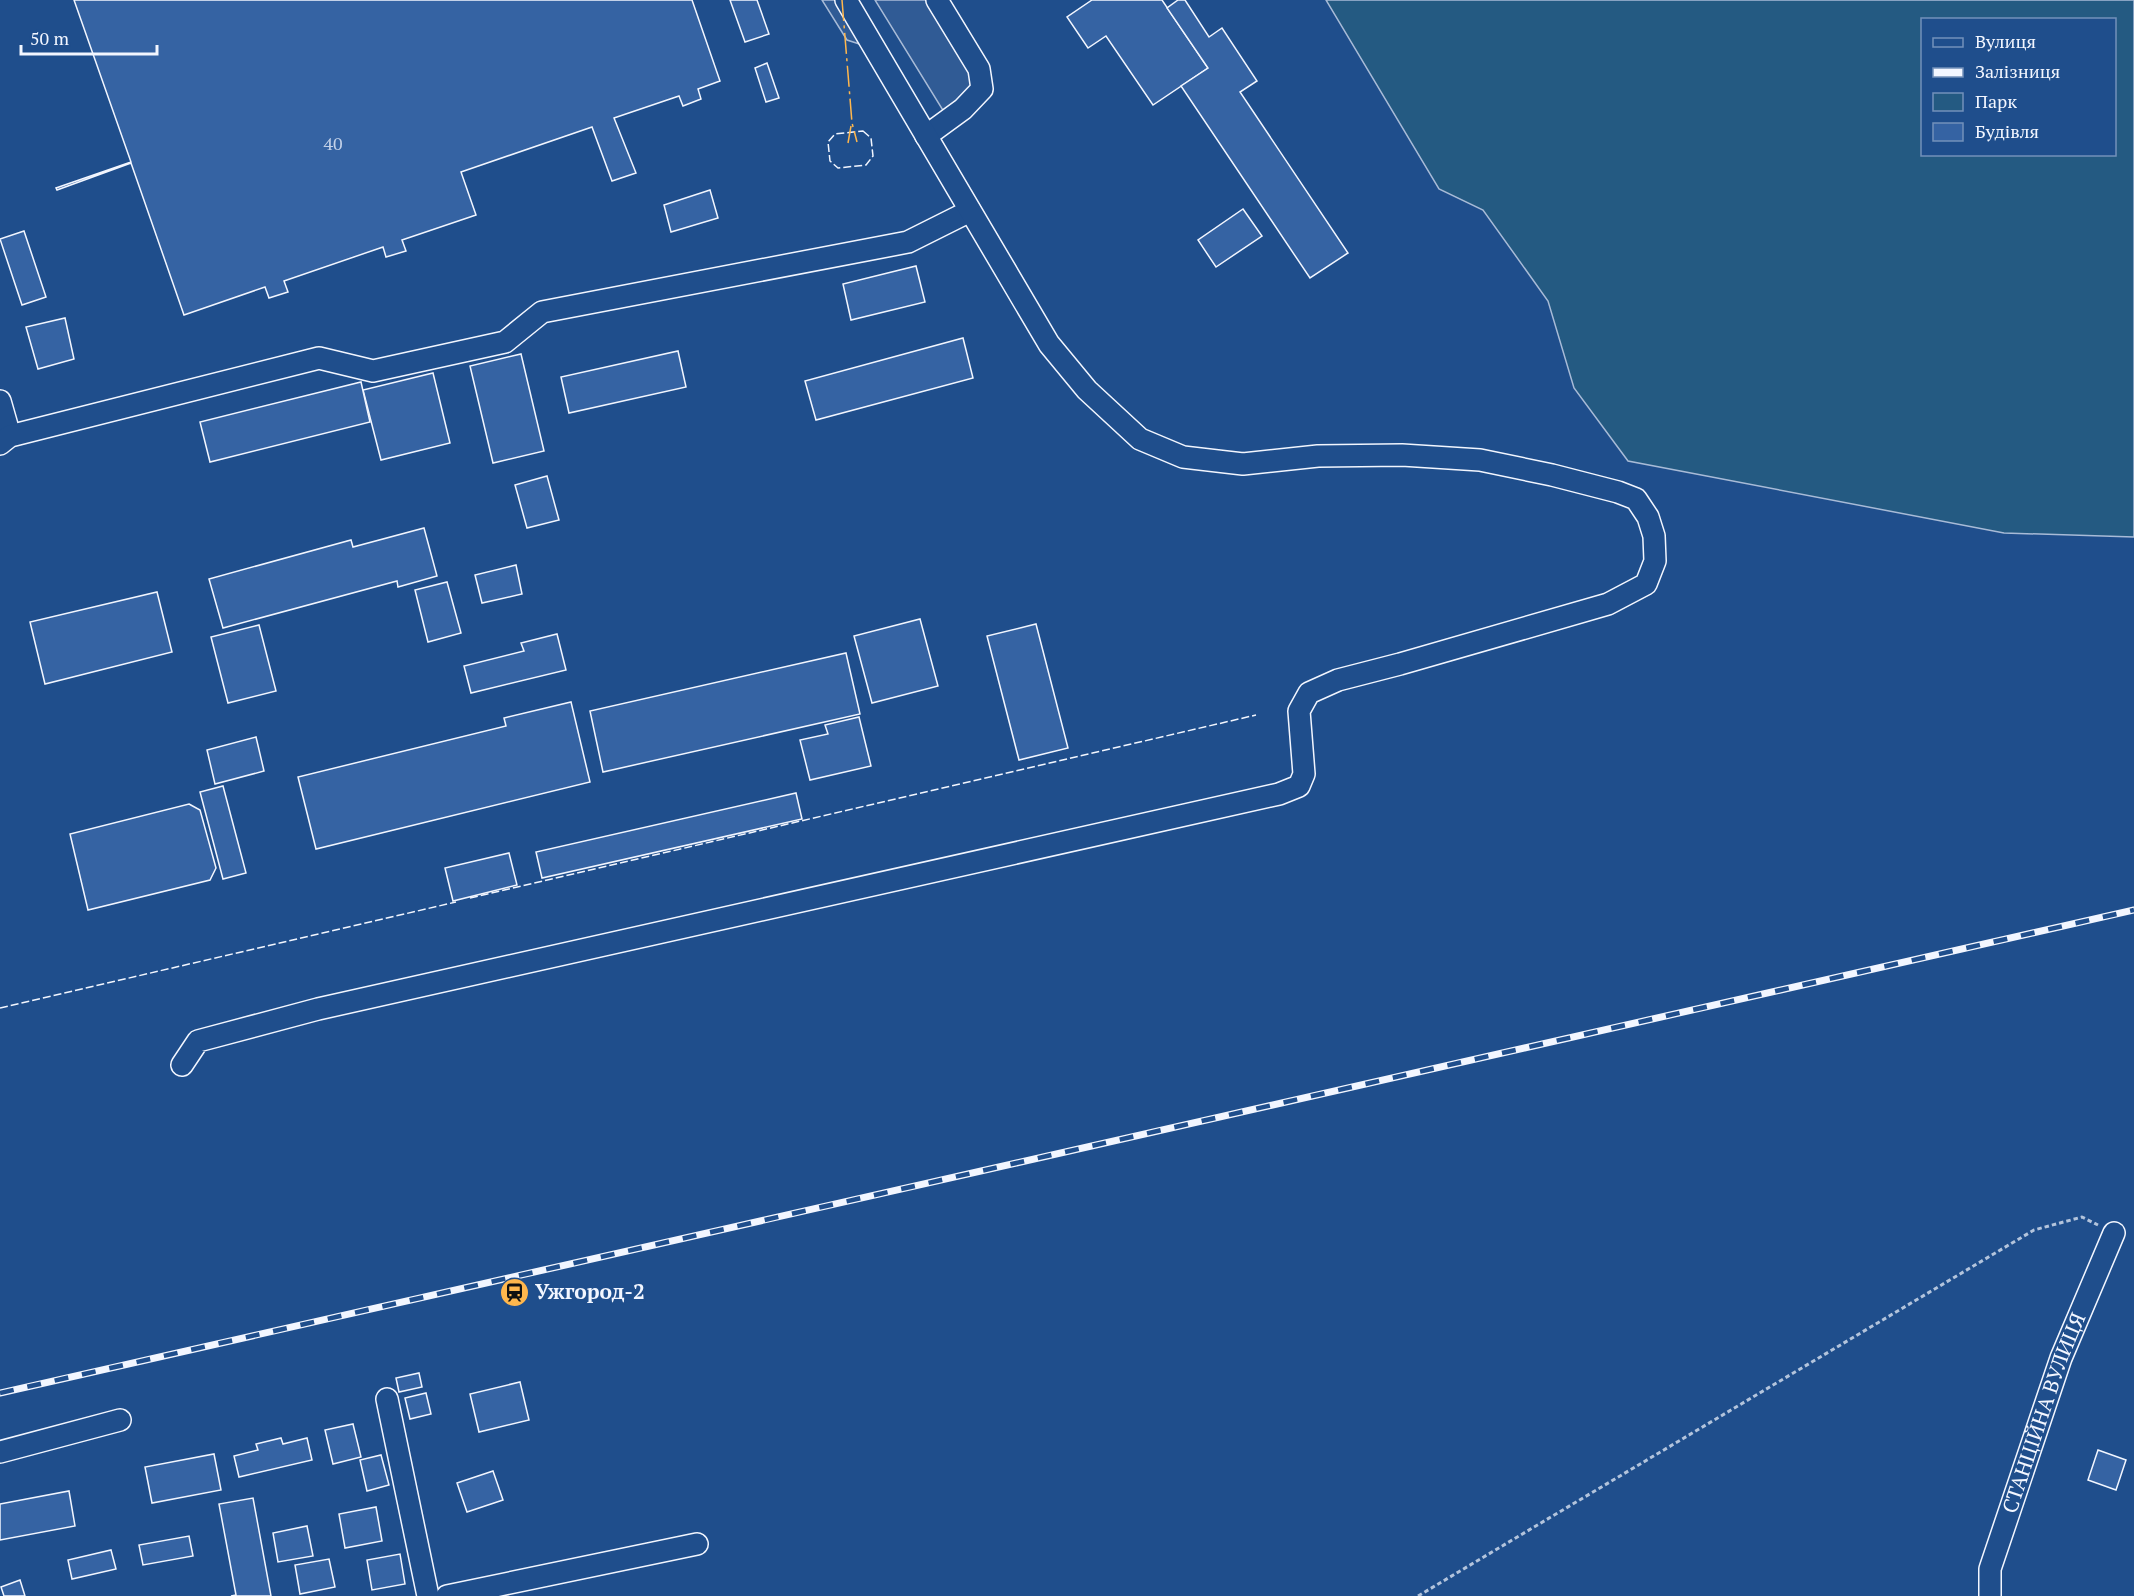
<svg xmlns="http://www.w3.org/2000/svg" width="2134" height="1596" font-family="'PT Serif',serif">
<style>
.green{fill:#245a82;stroke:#a8bbd7;stroke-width:1.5;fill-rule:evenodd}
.parking{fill:#305b95;stroke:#a8bbd7;stroke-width:1.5}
.building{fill:#3563a3;stroke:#f2f6ff;stroke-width:1.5}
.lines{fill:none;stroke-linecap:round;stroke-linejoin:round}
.minor-casing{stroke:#f2f6ff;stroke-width:24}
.path{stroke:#b3c4dc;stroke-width:3;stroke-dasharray:4.5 3;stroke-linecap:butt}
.minor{stroke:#1f4e8c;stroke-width:21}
.rail-casing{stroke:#f2f6ff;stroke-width:7}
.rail{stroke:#1f4e8c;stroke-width:4.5;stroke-dasharray:14;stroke-linecap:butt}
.fence{stroke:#f2f6ff;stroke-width:1.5;stroke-dasharray:8 3;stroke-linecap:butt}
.power{stroke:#ffb74d;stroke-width:1.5;stroke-dasharray:21 4.5 3 4.5;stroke-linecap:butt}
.labels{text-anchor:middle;stroke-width:4.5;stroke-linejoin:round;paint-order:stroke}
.number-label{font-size:18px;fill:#c3d1e8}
.poi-label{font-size:21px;font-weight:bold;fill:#f2f6ff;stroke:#1f4e8c;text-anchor:start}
.street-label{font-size:21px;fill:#f2f6ff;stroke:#1f4e8c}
</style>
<rect width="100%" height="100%" fill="#1f4e8c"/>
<path class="green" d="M1326,0H2134V537L2004,533L1628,461L1574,388L1548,301L1483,210L1439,189ZM1922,20H2114V154H1922Z"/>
<g class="parking">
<path d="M822,0H846L875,49L847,40Z"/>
<path d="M875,0H932L982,89L944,112Z"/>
</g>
<g class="building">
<path d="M74,0H692L720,81L698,89L701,99L683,106L679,96L614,118L636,173L612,181L592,127L461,172L476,215L402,240L406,251L386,257L383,247L284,281L288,292L269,298L265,287L184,315L131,163L57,190L56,188L131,162Z"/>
<path d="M730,0H757L769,34L745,42Z"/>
<path d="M1092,0H1162L1208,68L1153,105L1106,36L1088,48L1067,17Z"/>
<path d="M1178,0H1185L1209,37L1222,28L1257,81L1240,92L1348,253L1310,278L1181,86L1208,68L1167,8Z"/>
<path d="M767,63L779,98L766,102L755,68Z"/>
<path d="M710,190L718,218L671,232L664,205Z"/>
<path d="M1243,209L1262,236L1216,267L1198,240Z"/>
<path d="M24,231L46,297L22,305L0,239Z"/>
<path d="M916,266L925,302L851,320L843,284Z"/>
<path d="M65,318L74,359L38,369L26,327Z"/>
<path d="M963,338L973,378L816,420L805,381Z"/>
<path d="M678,351L686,387L569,413L561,377Z"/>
<path d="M521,354L544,451L493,463L470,366Z"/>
<path d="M433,373L450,443L381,460L363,390Z"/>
<path d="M361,382L370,422L210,462L200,422Z"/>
<path d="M547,476L559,520L527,528L515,485Z"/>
<path d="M424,528L437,576L398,587L397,581L223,628L209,579L351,540L353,547Z"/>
<path d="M516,565L522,594L482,603L475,575Z"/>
<path d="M447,582L461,633L428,642L415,590Z"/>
<path d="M157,592L172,652L45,684L30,622Z"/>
<path d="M920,619L938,686L872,703L854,636Z"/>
<path d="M1036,624L1068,748L1019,760L987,636Z"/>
<path d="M259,625L276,691L228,703L211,637Z"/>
<path d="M557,634L566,670L471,693L464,666L524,651L521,643Z"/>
<path d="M846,653L860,714L603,772L590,711Z"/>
<path d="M571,702L590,782L316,849L298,777L506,726L504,718Z"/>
<path d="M859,717L871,766L810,780L800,740L828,734L825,725Z"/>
<path d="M256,737L264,771L215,784L207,750Z"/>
<path d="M223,786L246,873L223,879L200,792Z"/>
<path d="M796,793L802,819L542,878L536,852Z"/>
<path d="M189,804L200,810L216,868L210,880L88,910L70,834Z"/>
<path d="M509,853L517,885L453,901L445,868Z"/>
<path d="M419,1373L422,1387L399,1392L396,1378Z"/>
<path d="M520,1382L529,1420L479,1432L470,1394Z"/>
<path d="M426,1393L431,1414L410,1419L405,1398Z"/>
<path d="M353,1424L361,1457L333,1464L325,1430Z"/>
<path d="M281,1438L283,1444L307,1438L312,1460L239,1477L234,1456L258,1450L256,1444Z"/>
<path d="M2098,1450L2126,1460L2116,1490L2088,1480Z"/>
<path d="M214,1454L221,1490L152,1503L145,1467Z"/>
<path d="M381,1455L389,1485L367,1491L360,1460Z"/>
<path d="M493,1471L503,1500L467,1512L457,1483Z"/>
<path d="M69,1491L75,1526L0,1540V1504Z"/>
<path d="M253,1498L271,1596H231L236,1595L219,1504Z"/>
<path d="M376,1507L382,1541L345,1548L339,1514Z"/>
<path d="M307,1526L313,1556L278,1562L273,1533Z"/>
<path d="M189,1536L193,1556L143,1565L139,1545Z"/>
<path d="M111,1550L116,1569L72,1579L68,1560Z"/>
<path d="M400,1554L405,1584L372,1590L367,1560Z"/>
<path d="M329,1559L335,1587L300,1594L295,1565Z"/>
<path d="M20,1580L25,1596H4L1,1587Z"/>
</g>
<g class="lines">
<defs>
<g id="minor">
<path d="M926,136L963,109L982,89L979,69L937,0"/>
<path d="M0,401L10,436"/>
<path d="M0,444L10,436L319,358L373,371L505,342L542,312L908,242L970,211"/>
<path d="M182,1065L198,1041L318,1009L1279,794L1299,786L1304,774L1299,711L1309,693L1338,680L1400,664L1608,604L1646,584L1655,561L1654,536L1648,517L1636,499L1618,492L1552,475L1480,460L1402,455L1318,456L1243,464L1183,457L1140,439L1087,390L1049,344L846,0"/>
<path d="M387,1399L428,1596"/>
<path d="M0,1452L120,1420"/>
<path d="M447,1596L697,1544"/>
<path id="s1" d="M1990,1596V1569L2061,1358L2114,1233"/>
</g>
</defs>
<use href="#minor" class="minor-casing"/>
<path class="path" d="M1418,1596L2034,1230L2082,1217L2098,1225"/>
<use href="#minor" class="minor"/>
<defs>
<path id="rail" d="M0,1393L2134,910"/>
</defs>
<use href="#rail" class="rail-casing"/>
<use href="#rail" class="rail"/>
<g class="fence">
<path d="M863,131L871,138L873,156L866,165L838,168L830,161L828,142L835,134Z"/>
<path d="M470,898L1256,715"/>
<path d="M0,1008L456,902"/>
</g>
<g class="power">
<path d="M842,0L852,123L857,142"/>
<path d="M848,143L851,126"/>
</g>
</g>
<defs>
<symbol id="station-disc" viewBox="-11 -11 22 22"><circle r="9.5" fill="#ffb74d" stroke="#1f4e8c"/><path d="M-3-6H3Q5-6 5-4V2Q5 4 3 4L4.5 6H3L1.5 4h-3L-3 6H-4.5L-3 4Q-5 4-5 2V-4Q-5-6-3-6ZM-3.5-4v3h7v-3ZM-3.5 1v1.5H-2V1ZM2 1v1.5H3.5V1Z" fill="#111"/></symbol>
</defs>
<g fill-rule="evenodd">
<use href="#station-disc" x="498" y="1276" width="33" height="33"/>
</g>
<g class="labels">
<g class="number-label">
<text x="333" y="150">40</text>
</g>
<g class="poi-label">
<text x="535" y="1299">Ужгород-2</text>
</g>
<g class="street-label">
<text dy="7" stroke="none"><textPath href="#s1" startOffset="192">СТАНЦІЙНА ВУЛИЦЯ</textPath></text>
</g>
</g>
<rect x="1921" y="18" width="195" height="138" fill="#1f4e8c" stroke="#7391ba" stroke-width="1.5"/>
<rect x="1933" y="38" width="30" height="9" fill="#1f4e8c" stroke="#7391ba" stroke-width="1.5"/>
<text x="1975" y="48" font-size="18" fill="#f2f6ff">Вулиця</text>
<rect x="1933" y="68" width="30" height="9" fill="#f2f6ff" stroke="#7391ba" stroke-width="1.5"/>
<text x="1975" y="78" font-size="18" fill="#f2f6ff">Залізниця</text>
<rect x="1933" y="93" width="30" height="18" fill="#245a82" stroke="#7391ba" stroke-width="1.5"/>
<text x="1975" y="108" font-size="18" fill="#f2f6ff">Парк</text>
<rect x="1933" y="123" width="30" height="18" fill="#3563a3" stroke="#7391ba" stroke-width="1.5"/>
<text x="1975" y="138" font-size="18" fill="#f2f6ff">Будівля</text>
<path d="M21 45v9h136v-9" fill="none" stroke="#f2f6ff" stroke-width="3"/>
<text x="30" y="45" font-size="18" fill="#f2f6ff" stroke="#1f4e8c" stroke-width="4.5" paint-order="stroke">50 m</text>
</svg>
